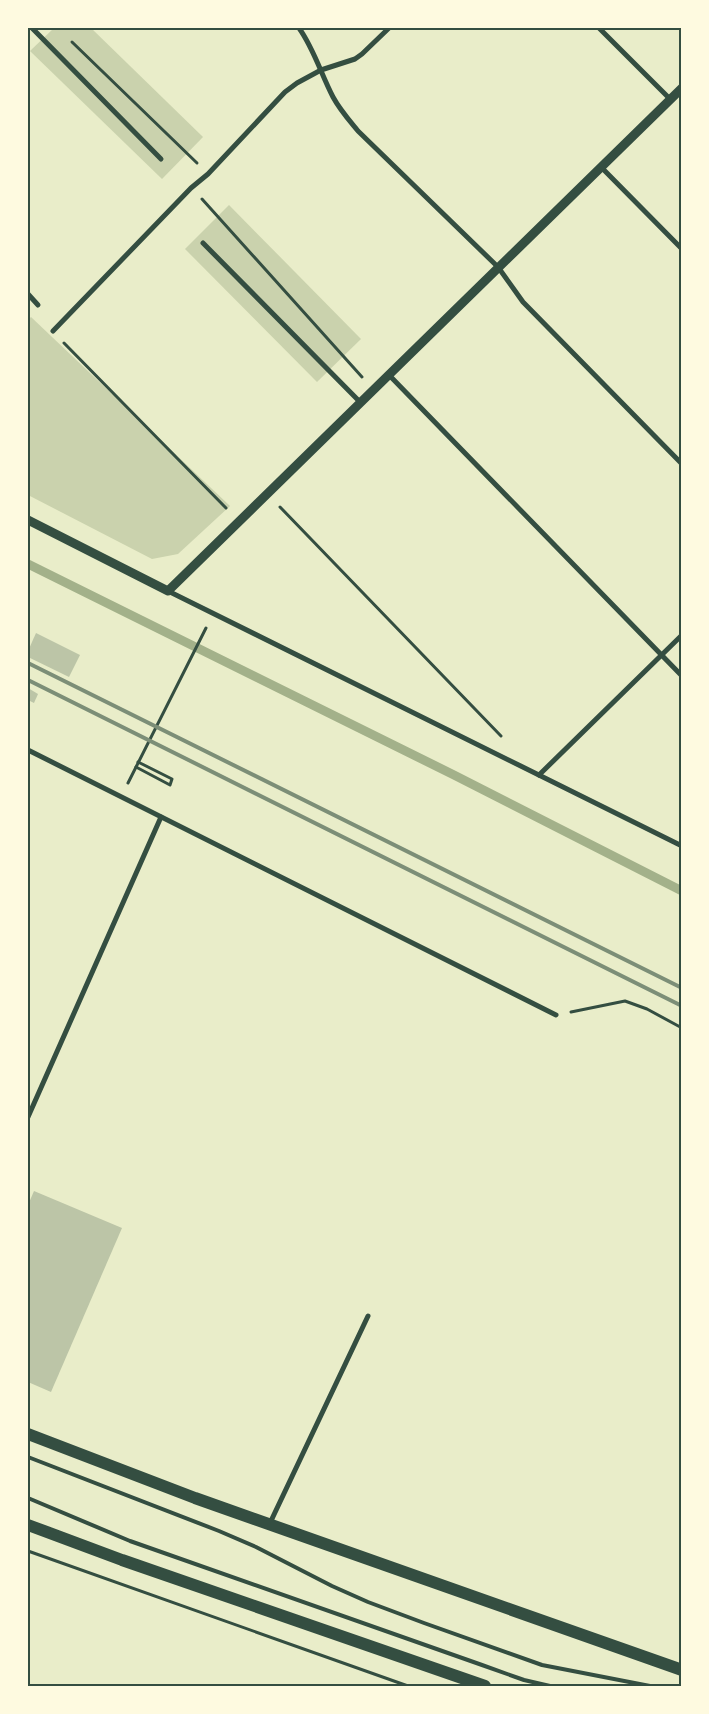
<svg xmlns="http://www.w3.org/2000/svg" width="709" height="1714" font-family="'Exo 2',sans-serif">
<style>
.green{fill:#cad2ad}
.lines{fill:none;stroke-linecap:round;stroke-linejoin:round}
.stream{stroke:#a3b18a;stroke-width:9}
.building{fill:#bcc5a7}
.path{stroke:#344e41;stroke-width:3}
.service{stroke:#344e41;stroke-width:4}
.minor{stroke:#344e41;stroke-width:5}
.tertiary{stroke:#344e41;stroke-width:9}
.primary{stroke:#344e41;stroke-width:12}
.rail{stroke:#7c8e77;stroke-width:4}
.neatline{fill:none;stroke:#344e41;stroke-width:2}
</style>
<rect width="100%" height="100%" fill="#e9edc9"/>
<g class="green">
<path d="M54,28H91L203,137L162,179L30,51Z"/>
<path d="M229,205L361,339L317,382L185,249Z"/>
<path d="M31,317L230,506L178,554L152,559L28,495V320Z"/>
</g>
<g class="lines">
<path class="stream" d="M28,564L454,775L682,891"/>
</g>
<g class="building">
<path d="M36,633L80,655L69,677L28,657V651Z"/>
<path d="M28,688L38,694L34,703L28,700Z"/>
<path d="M34,1191L122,1228L51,1392L28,1382V1205Z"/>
</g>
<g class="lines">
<g class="path">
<path d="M72,42L197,163"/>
<path d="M202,199L362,377"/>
<path d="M64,343L226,508"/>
<path d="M280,507L501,736"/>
<path d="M136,767L170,785L172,779L138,762"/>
<path d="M128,783L206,628"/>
<path d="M571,1012L625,1001L647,1009L682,1028"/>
<path d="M28,1551L408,1686"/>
</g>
<g class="service">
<path d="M28,1457L219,1531L256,1547L332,1586L368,1602L424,1623L542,1665L650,1686"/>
<path d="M28,1498L130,1541L482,1665L524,1680L550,1686"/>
</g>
<g class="minor">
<path d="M32,28L161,159"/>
<path d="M299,28C314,49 321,74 333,97C340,110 349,120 358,131L498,267L523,302L682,464"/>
<path d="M599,28L670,99"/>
<path d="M601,167L682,249"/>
<path d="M203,243L361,403"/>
<path d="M28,294L38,305"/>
<path d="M53,331L191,188L208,174L285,92L297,83L321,70L355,59L362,54L389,28"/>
<path d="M389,375L682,676"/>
<path d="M168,591L682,846"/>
<path d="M28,750L556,1015"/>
<path d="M539,775L682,635"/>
<path d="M28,1117L161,817"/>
<path d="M270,1523L368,1316"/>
</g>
<path class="tertiary" d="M28,520L168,591L682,88"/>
<g class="primary">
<path d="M28,1434L195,1498L682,1670"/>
<path d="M28,1525L122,1560L485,1686"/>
</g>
<g class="rail">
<path d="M28,663L682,988"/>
<path d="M28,680L682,1006"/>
</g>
</g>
<rect width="709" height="1714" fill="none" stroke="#fefae0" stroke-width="58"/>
<rect x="29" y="29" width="651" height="1656" class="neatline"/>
</svg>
